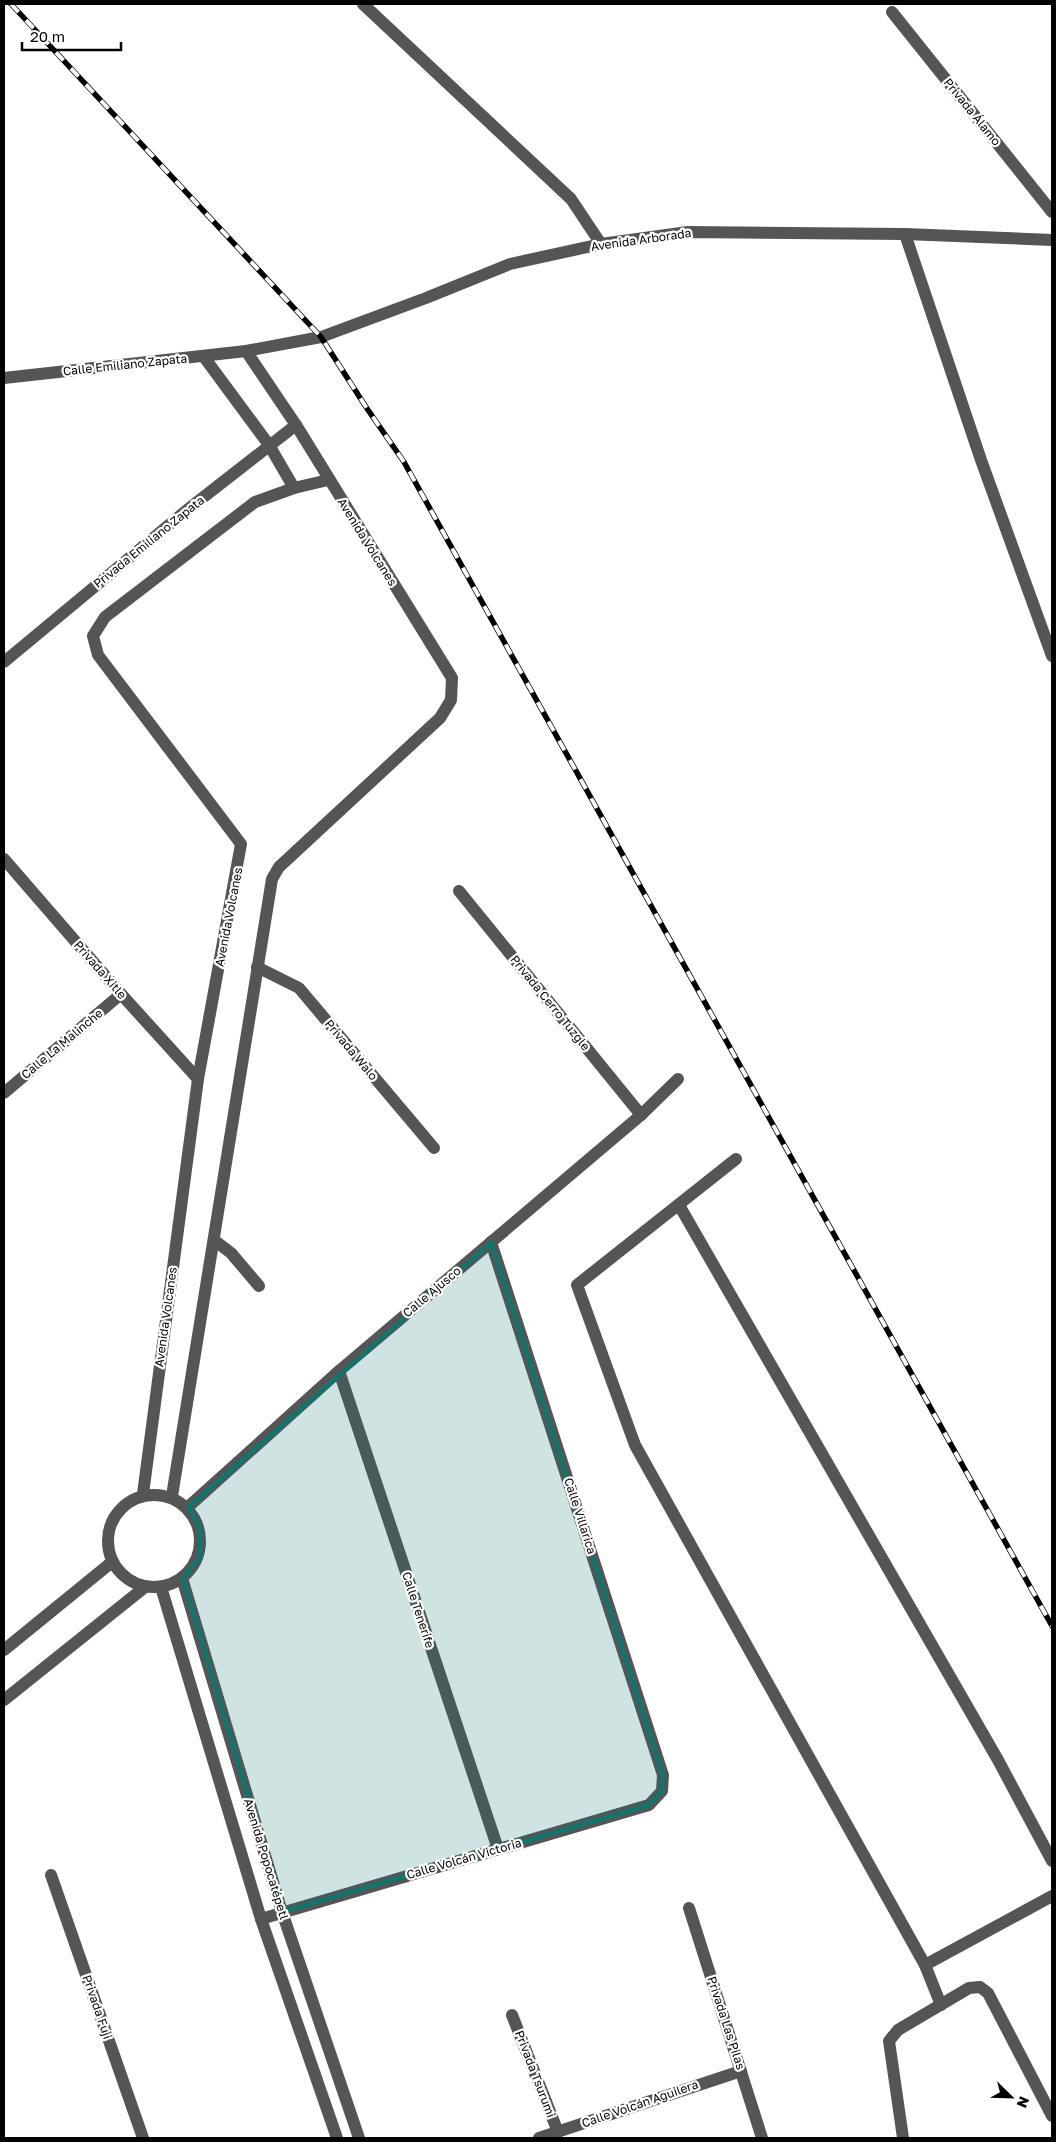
<svg xmlns="http://www.w3.org/2000/svg" width="1056" height="2142" font-family="'Golos Text',sans-serif">
<style>
.lines{fill:none;stroke-linecap:round;stroke-linejoin:round}
.minor{stroke:#555;stroke-width:12}
.rail-casing{stroke:#000;stroke-width:5.5}
.rail{stroke:#fff;stroke-width:4;stroke-dasharray:11;stroke-linecap:butt}
.marked{fill:#0f766e;fill-opacity:0.2;stroke:#0f766e;stroke-width:4;stroke-linejoin:round}
.labels{text-anchor:middle;stroke-width:4.5;stroke-linejoin:round;paint-order:stroke}
.street-label{font-size:12px;fill:#000;stroke:#fff}
</style>
<rect width="100%" height="100%" fill="#fff"/>
<g class="lines">
<g class="minor">
<path d="M363,4L571,199L601,244"/>
<path d="M892,12L1052,212"/>
<path d="M905,234L981,460L1052,656"/>
<path d="M204,357L269,445L294,488"/>
<path d="M4,378L246,351L321,337L426,298L510,264L601,244L688,232L905,234L1052,240"/>
<path d="M4,662L187,510L296,425"/>
<path d="M4,859L121,994L198,1079"/>
<path d="M459,891L641,1115"/>
<path d="M257,967L299,988L434,1148"/>
<path d="M4,1093L121,994"/>
<path d="M736,1159L577,1285L635,1445L925,1965L941,2005"/>
<path d="M679,1205L998,1760L1052,1861"/>
<path d="M214,1240L231,1253L259,1286"/>
<path d="M339,1371L498,1849"/>
<path d="M143,1494L198,1079L241,844L98,655L93,636L105,617L255,502L294,488L328,480"/>
<circle cx="154" cy="1541" r="46"/>
<path d="M172,1496L272,879L279,867L440,718L451,700L452,678L296,425L246,351"/>
<path d="M188,1507L339,1371L641,1115L678,1079"/>
<path d="M182,1578L282,1912L359,2138"/>
<path d="M161,1587L261,1919L337,2138"/>
<path d="M4,1650L112,1562"/>
<path d="M4,1700L145,1587"/>
<path d="M51,1875L143,2138"/>
<path d="M689,1908L762,2138"/>
<path d="M261,1919L649,1805L662,1791L663,1775L491,1242"/>
<path d="M925,1965L1052,1896"/>
<path d="M512,2015L558,2132"/>
<path d="M539,2138L741,2071"/>
<path d="M903,2138L889,2041L898,2030L969,1988L980,1987L988,1993L1052,2116"/>
</g>
<defs>
<path id="rail" d="M11,4L321,337L366,407L404,462L1052,1626"/>
</defs>
<use href="#rail" class="rail-casing"/>
<use href="#rail" class="rail"/>
</g>
<path class="marked" d="M491,1242L663,1775L662,1791L649,1805L282,1912L182,1578L199,1557L200,1530L188,1507Z"/>
<g class="labels">
<g class="street-label">
<text transform="translate(972 112) rotate(51)" y="4">Privada Álamo</text>
<text transform="translate(641 240) rotate(-8)" y="4">Avenida Arborada</text>
<text transform="translate(125 365) rotate(-6)" y="4">Calle Emiliano Zapata</text>
<text transform="translate(149 542) rotate(-39)" y="4">Privada Emiliano Zapata</text>
<text transform="translate(367 542) rotate(58)" y="4">Avenida Volcanes</text>
<text transform="translate(229 917) rotate(-79)" y="4">Avenida Volcanes</text>
<text transform="translate(100 970) rotate(49)" y="4">Privada Xitle</text>
<text transform="translate(550 1003) rotate(51)" y="4">Privada Cerro Tuzgle</text>
<text transform="translate(62 1044) rotate(-40)" y="4">Calle La Malinche</text>
<text transform="translate(351 1050) rotate(50)" y="4">Privada Walo</text>
<text transform="translate(432 1292) rotate(-40)" y="4">Calle Ajusco</text>
<text transform="translate(166 1317) rotate(-82)" y="4">Avenida Volcanes</text>
<text transform="translate(580 1516) rotate(72)" y="4">Calle Villarica</text>
<text transform="translate(418 1610) rotate(72)" y="4">Calle Tenerife</text>
<text transform="translate(266 1859) rotate(73)" y="4">Avenida Popocatépetl</text>
<text transform="translate(464 1859) rotate(-16)" y="4">Calle Volcán Victoria</text>
<text transform="translate(97 2007) rotate(71)" y="4">Privada Fuji</text>
<text transform="translate(726 2023) rotate(72)" y="4">Privada Las Pilas</text>
<text transform="translate(535 2074) rotate(69)" y="4">Privada Tsurumi</text>
<text transform="translate(640 2104) rotate(-19)" y="4">Calle Volcán Aguilera</text>
</g>
</g>
<rect width="1056" height="2142" fill="none" stroke="#000000" stroke-width="10"/>
<g transform="translate(1011 2097) rotate(113)" stroke="#ffffff" stroke-width="4" paint-order="stroke">
<path d="M0-4L9 19L0 12L-9 19Z" fill="#000000"/>
<text y="-8" font-size="14" font-weight="bold" text-anchor="middle" fill="#000000">N</text>
</g>
<path d="M22 42v8h99v-8" fill="none" stroke="#000000" stroke-width="2.5"/>
<text x="30" y="42" font-size="15" fill="#000000" stroke="#ffffff" stroke-width="4" paint-order="stroke">20 m</text>
</svg>
